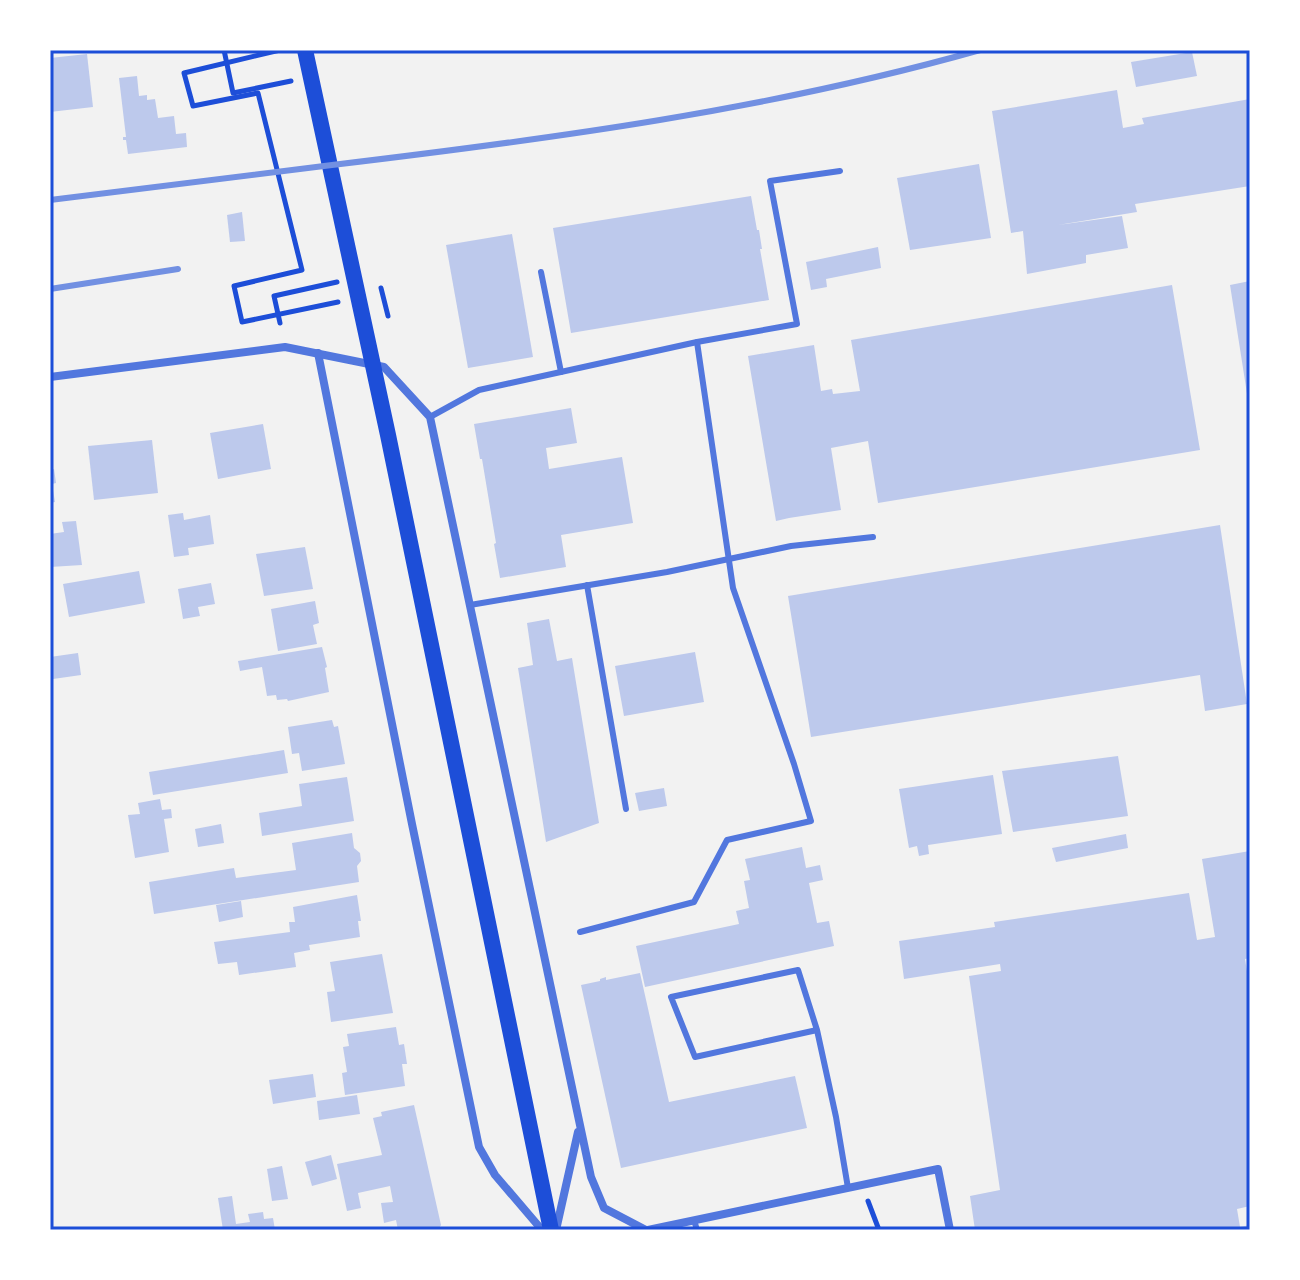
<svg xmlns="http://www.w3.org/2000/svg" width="1300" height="1280" font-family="'Work Sans',sans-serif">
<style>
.building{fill:#bdc9ec}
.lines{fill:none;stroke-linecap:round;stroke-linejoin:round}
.path{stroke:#1d4ed8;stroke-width:5}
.service{stroke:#5277de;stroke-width:6}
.minor{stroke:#5277de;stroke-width:8}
.secondary{stroke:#1d4ed8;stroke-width:16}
.rail{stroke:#7290e2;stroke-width:6}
.neatline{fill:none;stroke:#1d4ed8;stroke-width:3}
</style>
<rect width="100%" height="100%" fill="#f2f2f2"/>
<g class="building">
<path d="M1192,52L1197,76L1136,87L1131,62Z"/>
<path d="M87,54L93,107L50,112V58Z"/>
<path d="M137,76L139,96L147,95V100L155,99L158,118L174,116L176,134L186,133L187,147L128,154L126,140H123V137H126L119,78Z"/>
<path d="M1117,90L1123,128L1144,124L1142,118L1250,99L1249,106L1250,186L1135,204L1137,212L1058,225L1122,216L1128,248L1086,255V263L1027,274L1023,231L1011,233L992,111Z"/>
<path d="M979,164L991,238L910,250L897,178Z"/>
<path d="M751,196L757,230H759L762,249H760L769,300L571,333L553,228Z"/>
<path d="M242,212L245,241L230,242L227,215Z"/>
<path d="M512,234L533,357L468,368L446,245Z"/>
<path d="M878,247L881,268L826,279L827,287L811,290L806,262Z"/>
<path d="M1250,281V400H1248L1230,285Z"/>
<path d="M1172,285L1200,450L878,503L868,441L831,448L841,510L789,518L776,521L748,356L814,345L821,391L832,389L833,394L860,391L851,340Z"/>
<path d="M571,408L577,443L546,448L549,469L622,457L633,523L561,535L566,567L500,578L494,544L496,543L482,459H480L474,424Z"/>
<path d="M263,424L271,469L218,479L210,433Z"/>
<path d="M152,440L158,493L94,500L88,446Z"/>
<path d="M54,469L56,483L52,484L55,502L50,503V470Z"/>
<path d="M183,513L184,520L210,515L214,544L188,548L189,555L174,557L168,515Z"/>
<path d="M76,521L82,565L50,567V534L64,532L62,522Z"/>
<path d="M1220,525L1247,704L1205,711L1200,675L811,737L788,596Z"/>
<path d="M305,547L313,589L264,596L256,554Z"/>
<path d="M139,571L145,603L69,617L63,584Z"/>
<path d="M211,583L215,604L198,607L200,616L183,619L178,589Z"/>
<path d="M315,601L319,623L313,625L317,644L278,651L271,609Z"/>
<path d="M549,619L557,661L572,658L599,823L546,842L518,668L533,665L527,623Z"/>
<path d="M322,647L327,667L325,668L329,692L288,701L287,699L277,700L276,695L267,696L262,667L240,671L238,661Z"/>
<path d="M695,652L704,702L624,716L615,666Z"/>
<path d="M78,653L81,675L53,679L50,657Z"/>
<path d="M332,720L334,727L338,726L345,764L302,771L299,753L292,754L288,727Z"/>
<path d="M284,750L288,773L153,795L149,772Z"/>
<path d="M1118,756L1128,816L1013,832L1002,771Z"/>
<path d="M993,775L1002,834L928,845L929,854L919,856L917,846L909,848L899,789Z"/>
<path d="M347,777L354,821L262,836L259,813L302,806L299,784Z"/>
<path d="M664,788L667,806L639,811L635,793Z"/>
<path d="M160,799L162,810L171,809L172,818L164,819L169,852L135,858L128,815L140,814L138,803Z"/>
<path d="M221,824L224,843L198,847L195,829Z"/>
<path d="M352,833L354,848L360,853L361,861L357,866L359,882L154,914L149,882L234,868L236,878L296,870L292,843Z"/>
<path d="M1126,834L1128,848L1056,862L1052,848Z"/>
<path d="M802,847L806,868L820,865L823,880L809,883L817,923L829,921L834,946L645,987L636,946L739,924L736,911L749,908L744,881L750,880L745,859Z"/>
<path d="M1250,851V958L1245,959L1250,990V1206L1237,1209L1240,1227L1250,1225V1230H975L970,1196L1000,1190L969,976L1001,971L1000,964L904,979L899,941L995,927L994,922L1189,893L1197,940L1215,937L1202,859Z"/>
<path d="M357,895L361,921H358L360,937L309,945L310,950L294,953L296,967L239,975L237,962L218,964L214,942L290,932L289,922H295L293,907Z"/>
<path d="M241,901L243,917L219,922L216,905Z"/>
<path d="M382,954L393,1013L331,1022L327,992L335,991L330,962Z"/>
<path d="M640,973L669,1102L795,1076L807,1128L621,1168L581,985L600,981V979L606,977V980Z"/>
<path d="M396,1027L399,1045L404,1044L407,1064H402L405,1086L345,1095L342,1073L347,1072L343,1047L349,1046L347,1034Z"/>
<path d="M313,1074L316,1097L273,1104L269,1080Z"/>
<path d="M357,1095L360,1114L319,1120L317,1101Z"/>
<path d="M414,1105L441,1225L438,1230H398L396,1220L384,1223L381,1203L393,1202L390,1186L358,1193L361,1208L347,1211L337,1164L382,1155L373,1118L382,1116L381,1112Z"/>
<path d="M331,1155L337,1179L312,1186L305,1162Z"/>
<path d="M282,1166L288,1199L272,1201L267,1169Z"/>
<path d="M232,1196L236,1224L250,1222L248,1214L263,1212L264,1219L273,1218L275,1230H223L218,1198Z"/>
</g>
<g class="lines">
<g class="path">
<path d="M224,50L233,93L291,81"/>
<path d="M280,50L184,73L193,106L258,93L302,270L234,286L242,322L338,302"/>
<path d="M381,288L388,316"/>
<path d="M280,323L274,296L337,282"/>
<path d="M868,1201L879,1230"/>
</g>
<g class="service">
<path d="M541,272L561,372"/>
<path d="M430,417L479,390L697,342"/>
<path d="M587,585L626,809"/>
<path d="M470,605L667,572L791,546L873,537"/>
<path d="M580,932L694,902L727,840L811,821L794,764L733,588L697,342L797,324L770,181L840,171"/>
<path d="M817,1030L695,1057L671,997L798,970L817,1030L836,1117L848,1188"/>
<path d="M694,1220L697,1230"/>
</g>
<g class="minor">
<path d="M318,353L412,824L479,1147L495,1175L542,1230"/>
<path d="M50,377L285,347L384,367L430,417L591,1177L604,1208L646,1230"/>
<path d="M556,1230L578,1132"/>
<path d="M648,1230L938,1169L950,1230"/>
</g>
<path class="secondary" d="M305,50L388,435L551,1230"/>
<g class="rail">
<path d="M50,200C144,189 238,177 332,165C550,139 768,110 980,50"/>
<path d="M50,289L178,269"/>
</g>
</g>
<rect width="1300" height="1280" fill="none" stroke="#ffffff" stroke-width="104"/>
<rect x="52" y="52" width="1196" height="1176" class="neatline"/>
</svg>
